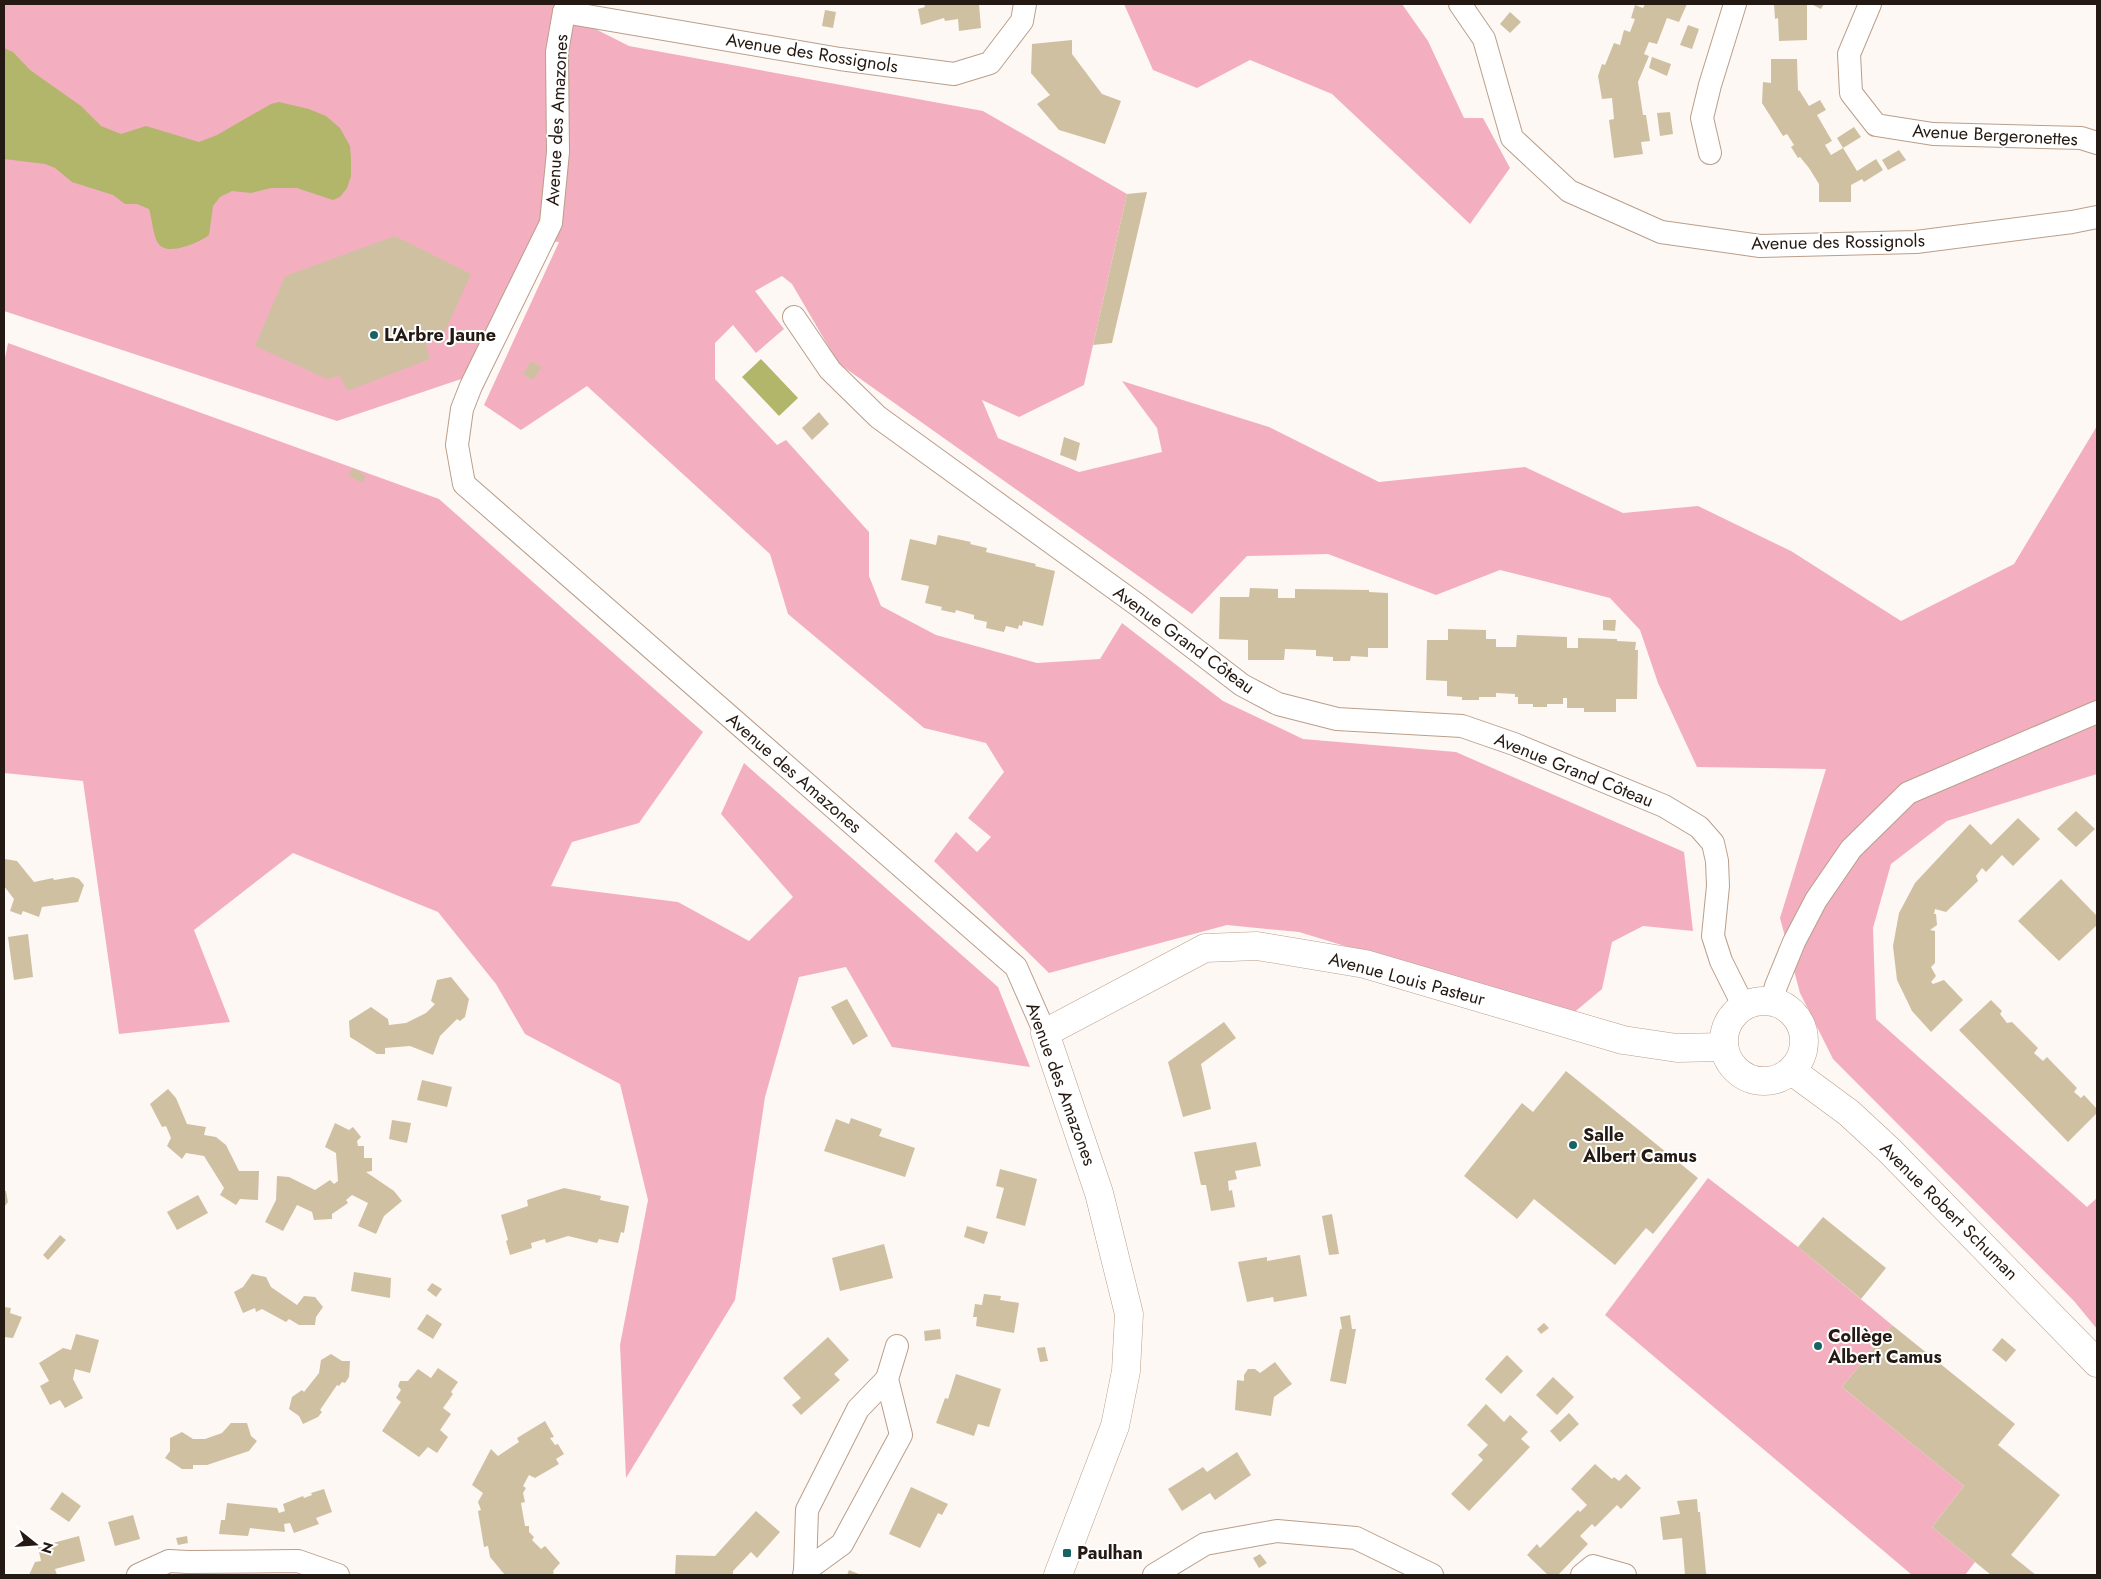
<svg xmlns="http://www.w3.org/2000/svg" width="2101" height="1579" font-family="Jost,sans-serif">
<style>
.green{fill:#f3afc0}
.water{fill:#b1b66b}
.building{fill:#cfc0a2}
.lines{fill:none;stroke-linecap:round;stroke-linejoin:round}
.minor-casing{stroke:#ba9e8a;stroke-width:24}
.tertiary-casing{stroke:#ba9e8a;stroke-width:29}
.minor{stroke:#fff;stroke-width:22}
.tertiary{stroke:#fff;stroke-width:28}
.poi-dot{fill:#156463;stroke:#fff;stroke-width:2}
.labels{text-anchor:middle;stroke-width:4;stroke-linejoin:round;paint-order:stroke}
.street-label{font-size:18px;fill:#251a13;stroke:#fff}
.poi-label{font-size:18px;font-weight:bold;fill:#251a13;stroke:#fff;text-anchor:start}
</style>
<rect width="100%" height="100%" fill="#fef8f4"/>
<g class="green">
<path d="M4,4H556L554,8L629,46L983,111L1127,194L1084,385L1019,417L982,400L998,438L1079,472L1162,452L1157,428L1122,381L1269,427L1379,482L1525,467L1623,513L1698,506L1791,551L1901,621L2014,564L2097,426V774L1947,821L1891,864L1873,928L1876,1019L2087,1207L2097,1198V1329L2074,1301L1833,1059L1800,993L1780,918L1826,769L1697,767L1658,683L1640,630L1610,598L1500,570L1436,595L1328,554L1247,556L1192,614L838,363L792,284L782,276L755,291L784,329L756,353L733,325L715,343V379L777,445L786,440L869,532V576L881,606L936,635L1037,663L1100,659L1122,623L1223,701L1303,739L1456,752L1684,852L1693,931L1643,926L1612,942L1602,989L1571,1015L1299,932L1227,925L1049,973L934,861L956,832L977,852L991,837L968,818L1004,772L986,743L924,728L788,614L770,554L587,386L521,430L484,405L559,242L532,240L473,375L337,421L4,311Z"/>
<path d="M1124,4H1402L1428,41L1464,118H1483L1510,168L1470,224L1332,94L1250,60L1197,88L1153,70Z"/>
<path d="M8,343L439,499L703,732L639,823L572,842L551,886L678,902L749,941L793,897L721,814L744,763L998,987L1030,1067L892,1047L846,967L799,977L765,1097L735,1300L626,1478L620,1345L648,1200L620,1084L525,1034L496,984L438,912L293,853L194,930L230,1022L119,1034L83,781L4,773V363Z"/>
<path d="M1708,1178L1798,1247L1892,1325L1842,1387L1964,1486L1932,1527L1975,1562L1965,1575H1912L1605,1315Z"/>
</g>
<g class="water">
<path d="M4,48L13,52L30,70L81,106L101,126L121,134L146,126L199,142L217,135L271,104L279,102L309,109L326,116L340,128L350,146L351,159V176L347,188L340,197L333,200L297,188H271L251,193L232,191L220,197L213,206L209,235C199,243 166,257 158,243C153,236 152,218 149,209L137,204H125L113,195L72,182L55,168L45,164L4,159Z"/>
<path d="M761,359L798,398L779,416L742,377Z"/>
</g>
<g class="building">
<path d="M924,4H979L981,28L959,31L958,19L945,21L944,18L921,25L918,9L925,7Z"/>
<path d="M1645,4H1687L1679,22L1667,18L1657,44L1649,42L1644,54L1649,56L1638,82L1643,115H1646L1650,141L1641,142L1643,154L1614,158L1609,120L1614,119L1612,98L1602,99L1598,76L1602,64L1605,65L1614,43L1620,45L1624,30L1630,32L1635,19L1631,18L1635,5L1643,8Z"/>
<path d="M1774,4H1807V40L1779,41L1778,18L1775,19Z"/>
<path d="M1811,4H1824L1821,9Z"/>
<path d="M825,10L836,12L833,28L822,26Z"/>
<path d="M1510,12L1521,22L1510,33L1500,24Z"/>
<path d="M1688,25L1699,29L1692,49L1680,45Z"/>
<path d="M1072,40V54L1102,94L1121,101L1105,144L1059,130L1037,104L1050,95L1031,73L1032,44Z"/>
<path d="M1652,57L1671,64L1667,76L1649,68Z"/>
<path d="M1771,59H1797L1798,91L1799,90L1809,106L1820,100L1826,110L1817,115L1832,141L1825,145L1831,155L1843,148L1837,138L1854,127L1861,137L1843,148L1857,171L1876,159L1883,170L1864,182L1862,179L1851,185V202H1819V184L1809,168L1800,157L1798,158L1791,147L1794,145L1787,134L1783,136L1762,103L1763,82L1771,83Z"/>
<path d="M1670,112L1673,134L1660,136L1657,113Z"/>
<path d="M1899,150L1906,160L1888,170L1882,160Z"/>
<path d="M1147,192L1112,343L1093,345L1127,194Z"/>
<path d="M395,236L471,274L442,338L426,343L430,359L347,391L340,376L327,379L255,346L285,276Z"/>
<path d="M531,361L542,367L533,380L523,374Z"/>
<path d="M819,412L829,424L812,440L802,428Z"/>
<path d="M1064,437L1080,443L1076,461L1060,455Z"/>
<path d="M353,468L366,476L362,483L348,475Z"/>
<path d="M938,535L971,542L970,544L987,548L986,552L1036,564L1035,566L1055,571L1043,626L1023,621L1022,626L1019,625L1018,629L1006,626L1004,632L986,628L987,622L974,619V615L956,610L955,613L941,610L942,607L925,603L929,586L901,580L910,539L936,545Z"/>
<path d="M1250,588L1278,589V598H1295V589L1369,590V592L1388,593V648H1368V657L1351,656L1350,661H1333V657L1316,656V650L1285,649L1284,660H1248V640L1219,639L1220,597H1249Z"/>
<path d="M1603,620H1616L1615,631L1603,630Z"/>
<path d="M1448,629L1486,630V639H1496V647H1516L1517,635L1567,637V648H1578V638L1617,639V641L1636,642L1635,650H1638L1637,699H1616V712H1584V708H1567V698H1563V704H1547V707H1533V704H1518V697H1515V694L1496,693V697H1479V700H1462V697L1447,696V681L1426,680L1427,640H1448Z"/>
<path d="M2076,811L2095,829L2076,847L2057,829Z"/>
<path d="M2018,818L2040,839L2013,866L2002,855L1986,872L1982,868L1976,876L1978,881L1946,912L1935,909L1934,914H1936L1937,925L1930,930L1935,931V963L1931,967L1936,976L1931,982L1933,984L1944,980L1963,1000L1931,1032L1912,1011L1897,980L1893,946L1899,913L1915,883L1970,824L1991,845Z"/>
<path d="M5,859L17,861L34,882L53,878L54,880L73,877L79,879L84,885L78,902L42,907L39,917L23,911L21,915L10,911L14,899L4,886Z"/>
<path d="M2061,879L2097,916V925L2059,961L2018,921Z"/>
<path d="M28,934L33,977L14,980L8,937Z"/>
<path d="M451,977L469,999L465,1017L460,1021L457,1019L440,1036L433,1055L410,1046L385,1048V1054H377L350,1037L349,1021L371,1007L388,1019L389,1025L406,1023L426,1013L435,1004L431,1001L437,980Z"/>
<path d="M847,999L868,1036L853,1045L831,1007Z"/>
<path d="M1991,1000L2002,1011L2000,1014L2007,1023L2012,1022L2038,1048L2034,1053L2043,1061L2047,1057L2077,1088L2074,1092L2081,1098L2084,1095L2097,1109V1113L2068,1142L1959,1030Z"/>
<path d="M1224,1022L1236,1038L1201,1064L1211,1109L1183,1117L1168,1062Z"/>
<path d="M1566,1071L1698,1178L1653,1234L1646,1228L1615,1265L1534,1199L1517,1219L1464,1176L1522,1103L1533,1112Z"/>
<path d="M422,1080L452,1087L447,1107L417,1100Z"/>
<path d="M168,1089L176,1098L187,1124L206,1127L204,1135L216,1137L226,1145L239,1171H259L258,1200L240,1199L236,1205L220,1195L224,1188L204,1156L186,1153L182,1159L167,1146L171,1138L166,1126L162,1127L150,1104Z"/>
<path d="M851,1118L882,1129L879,1136L915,1148L905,1177L824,1151L836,1119L849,1124Z"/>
<path d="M392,1120L411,1123L407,1143L389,1139Z"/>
<path d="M335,1123L349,1130L353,1127L361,1137L357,1141L358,1146H364V1158H372V1171L366,1172L394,1191L402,1201L384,1216L376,1234L358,1226L368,1203L352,1195L346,1200L348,1203L332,1214V1219L314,1220L312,1212L297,1205L283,1231L265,1222L276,1200L277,1176L289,1177L315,1190L330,1180L334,1184L338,1181L336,1153L325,1147Z"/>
<path d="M1256,1142L1261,1166L1235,1171L1237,1179L1228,1181L1229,1191L1232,1190L1235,1207L1211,1211L1206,1185H1201L1194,1152Z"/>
<path d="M1000,1169L1037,1179L1025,1226L996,1218L1004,1188L996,1186Z"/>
<path d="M564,1188L601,1196L600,1200L629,1206L624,1233L621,1232L618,1243L599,1239L597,1243L568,1236L546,1243L545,1239L531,1243L532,1248L510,1255L506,1241L508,1240L501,1215L528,1206L527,1200Z"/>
<path d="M4,1191H6L8,1202L4,1207Z"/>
<path d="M198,1195L208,1213L177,1230L167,1212Z"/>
<path d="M1332,1214L1339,1254L1329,1255L1322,1216Z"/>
<path d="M1823,1217L1886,1268L1861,1299L1798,1247Z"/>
<path d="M967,1226L988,1232L984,1244L964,1237Z"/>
<path d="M60,1235L66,1240L48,1260L43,1255Z"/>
<path d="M884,1244L893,1278L840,1291L832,1258Z"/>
<path d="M1300,1255L1307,1296L1274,1302L1273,1297L1247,1302L1238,1262L1267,1257V1261Z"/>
<path d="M354,1272L391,1278L390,1298L351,1291Z"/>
<path d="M252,1274L266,1277L271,1287L297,1305L304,1296L315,1297L323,1307L316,1317L315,1325H299L289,1319L286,1322L262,1309L256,1312L255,1308L243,1313L234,1292L243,1287Z"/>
<path d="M432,1283L442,1289L436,1297L427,1290Z"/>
<path d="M984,1294L1001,1296L1000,1300L1019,1303L1014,1333L976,1326L977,1317H973L975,1304L982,1305Z"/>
<path d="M4,1307L11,1308L10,1313L22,1317L13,1338L4,1337Z"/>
<path d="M427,1314L442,1324L433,1339L417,1329Z"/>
<path d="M1350,1315L1352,1329H1356L1346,1384L1330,1381L1340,1329H1342L1340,1317Z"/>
<path d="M1544,1323L1549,1328L1541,1334L1537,1329Z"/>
<path d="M1892,1325L2015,1424L1998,1445L2060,1495L2011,1555L2036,1575H1991L1932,1527L1964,1486L1842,1387Z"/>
<path d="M940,1329L941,1339L925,1341L924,1331Z"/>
<path d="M76,1334L99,1340L90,1373L75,1369L73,1379L83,1398L65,1408L60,1400L50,1405L40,1386L49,1381L39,1363L63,1348L71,1350Z"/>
<path d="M828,1337L849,1360L834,1374L840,1380L801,1415L792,1405L801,1398L783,1378Z"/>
<path d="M2002,1338L2016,1350L2006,1362L1992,1350Z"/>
<path d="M1045,1347L1048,1361L1040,1362L1037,1348Z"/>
<path d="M331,1354L342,1361H350L349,1377L345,1383L342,1382L339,1386L337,1385L320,1410L322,1412L318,1417L303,1424L299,1416L289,1409L292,1397L302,1390L304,1392L319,1373L321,1360Z"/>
<path d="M1507,1355L1523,1371L1501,1394L1485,1379Z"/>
<path d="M1275,1362L1292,1384L1274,1397L1271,1416L1235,1410L1237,1380L1244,1381V1375L1248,1369H1255L1260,1373Z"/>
<path d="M438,1368L458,1382L451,1392L453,1394L443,1408L451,1414L440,1430L448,1437L437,1453L428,1447L419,1457L382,1431L401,1402L396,1398L401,1390L398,1386L400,1381H408L418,1369L431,1378Z"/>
<path d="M956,1374L1001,1389L989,1427L978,1424L974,1436L936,1423L945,1398L948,1399Z"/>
<path d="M1553,1377L1574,1397L1557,1415L1536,1395Z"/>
<path d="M1486,1404L1504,1422L1510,1415L1528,1432L1521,1439L1530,1447L1469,1511L1451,1494L1483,1460L1478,1455L1488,1445L1467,1425Z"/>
<path d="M1569,1413L1579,1424L1560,1442L1550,1431Z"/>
<path d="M545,1421L554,1437L550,1438L555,1445L558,1444L564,1454L556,1459L559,1464L535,1478L529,1475L523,1486L526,1488L523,1493L525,1502L521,1503L525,1526H529V1532L534,1537L532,1540L541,1549L545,1546L560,1563L553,1571L554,1573L551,1575H505L490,1557L488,1546L484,1547L478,1511L481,1510L478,1502L483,1493L472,1485L491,1449L498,1456L519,1442L517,1438Z"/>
<path d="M231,1423H247L251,1436L257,1441L249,1451L207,1465H193V1469H182L165,1458L170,1451V1438L182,1432L193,1439H205L222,1433Z"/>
<path d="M1237,1452L1251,1475L1215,1500L1210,1493L1182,1511L1168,1489L1203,1467L1207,1472Z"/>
<path d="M1595,1464L1612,1479L1614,1477L1619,1481L1626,1474L1641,1488L1621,1509L1617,1505L1595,1527L1592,1524L1580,1536L1588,1544L1558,1575H1548L1527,1555L1537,1544L1540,1548L1578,1510L1580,1512L1587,1505L1571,1489Z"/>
<path d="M911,1487L948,1504L942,1515L938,1513L920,1548L889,1534Z"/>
<path d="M324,1489L332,1512L316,1518L319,1524L294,1533L290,1523L284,1524L285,1532L250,1528L248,1536L219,1534L221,1520H225L227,1503L277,1508L279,1513L285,1511L283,1504L303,1496L304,1498L312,1495L311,1493Z"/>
<path d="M62,1492L81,1506L69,1522L50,1509Z"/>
<path d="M1697,1499L1698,1512H1700L1706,1573L1708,1575H1685L1682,1538L1663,1540L1660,1517L1680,1514L1677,1501Z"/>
<path d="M756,1511L780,1532L757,1558L751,1552L733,1571V1575H675L676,1555L715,1556Z"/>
<path d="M133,1515L140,1539L115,1546L108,1522Z"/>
<path d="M79,1536L85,1561L55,1569L57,1575H29L35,1562L41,1561L38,1547Z"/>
<path d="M187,1536L188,1543L178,1545L176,1538Z"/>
<path d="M1260,1554L1267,1563L1259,1568L1253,1558Z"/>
<path d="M849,1570L861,1575H847Z"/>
</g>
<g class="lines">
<defs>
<g id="minor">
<path d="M568,4L564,12L557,52L558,152L551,223L471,386L462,409L457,445L464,484L1016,967L1045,1033"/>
<path d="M1460,4L1484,39L1512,138L1569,191L1661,232L1760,246L1916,242L2072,222L2097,217"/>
<path d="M1870,4L1849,54L1851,93L1876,125L1933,134L2081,138L2097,143"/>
<path d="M564,12L840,59L954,74L990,63L1022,21L1025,4"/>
<path d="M1710,153L1702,118L1710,85L1735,4"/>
<path d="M794,317L830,370L878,417L1139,606L1242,685L1278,704L1337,719L1462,726L1514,744L1664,806L1699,827L1713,843L1717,861L1718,886L1713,936L1721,961L1744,1007"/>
<path d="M1772,1002L1776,986L1794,942L1816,900L1851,849L1908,793L2097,712"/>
<path d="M805,1571L807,1510L858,1409L887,1379"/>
<path d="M138,1575L169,1561L188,1562L298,1561L338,1575"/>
<path d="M804,1575L805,1571L842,1544L901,1435L887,1379L897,1346"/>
<path d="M1154,1575L1205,1544L1277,1531L1356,1538L1432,1575"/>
<path d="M1582,1575L1593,1566L1625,1575"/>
</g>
<g id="tertiary">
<circle cx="1764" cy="1041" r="40"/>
<path d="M1792,1071L1849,1113L1890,1151L2097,1363"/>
<path d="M1058,1575L1115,1426L1126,1371L1129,1314L1099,1193L1045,1033L1205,948L1257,946L1365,964L1623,1040L1677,1048L1724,1047"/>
</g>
</defs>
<use href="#minor" class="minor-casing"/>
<use href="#tertiary" class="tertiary-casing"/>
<use href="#minor" class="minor"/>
<use href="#tertiary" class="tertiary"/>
</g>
<g class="poi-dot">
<circle cx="374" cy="335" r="5"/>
<circle cx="1573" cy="1145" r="5"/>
<circle cx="1818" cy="1346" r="5"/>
<rect x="1062" y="1548" width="10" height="10" rx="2.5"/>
</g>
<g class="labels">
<g class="street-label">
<text transform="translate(812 53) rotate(9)" y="6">Avenue des Rossignols</text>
<text transform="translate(557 120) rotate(-87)" y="6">Avenue des Amazones</text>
<text transform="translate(1995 135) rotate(3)" y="6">Avenue Bergeronettes</text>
<text transform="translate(1838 242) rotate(-1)" y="6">Avenue des Rossignols</text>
<text transform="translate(1184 640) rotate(36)" y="6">Avenue Grand Côteau</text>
<text transform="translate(1574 770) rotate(22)" y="6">Avenue Grand Côteau</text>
<text transform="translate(794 773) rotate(41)" y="6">Avenue des Amazones</text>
<text transform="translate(1407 979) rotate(15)" y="6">Avenue Louis Pasteur</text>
<text transform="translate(1061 1084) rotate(70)" y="6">Avenue des Amazones</text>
<text transform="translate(1949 1211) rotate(45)" y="6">Avenue Robert Schuman</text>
</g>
<g class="poi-label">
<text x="384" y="341">L'Arbre Jaune</text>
<text x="1583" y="1141">Salle<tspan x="1583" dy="21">Albert Camus</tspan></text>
<text x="1828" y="1342">Collège<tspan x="1828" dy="21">Albert Camus</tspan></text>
<text x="1077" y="1559">Paulhan</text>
</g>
</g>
<rect width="2101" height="1579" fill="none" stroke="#251a13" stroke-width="10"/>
<g transform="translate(35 1544) rotate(107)" stroke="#ffffff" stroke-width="4" paint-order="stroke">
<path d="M0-4L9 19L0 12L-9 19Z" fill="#251a13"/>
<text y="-8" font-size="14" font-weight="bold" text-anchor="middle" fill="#251a13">N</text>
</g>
</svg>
